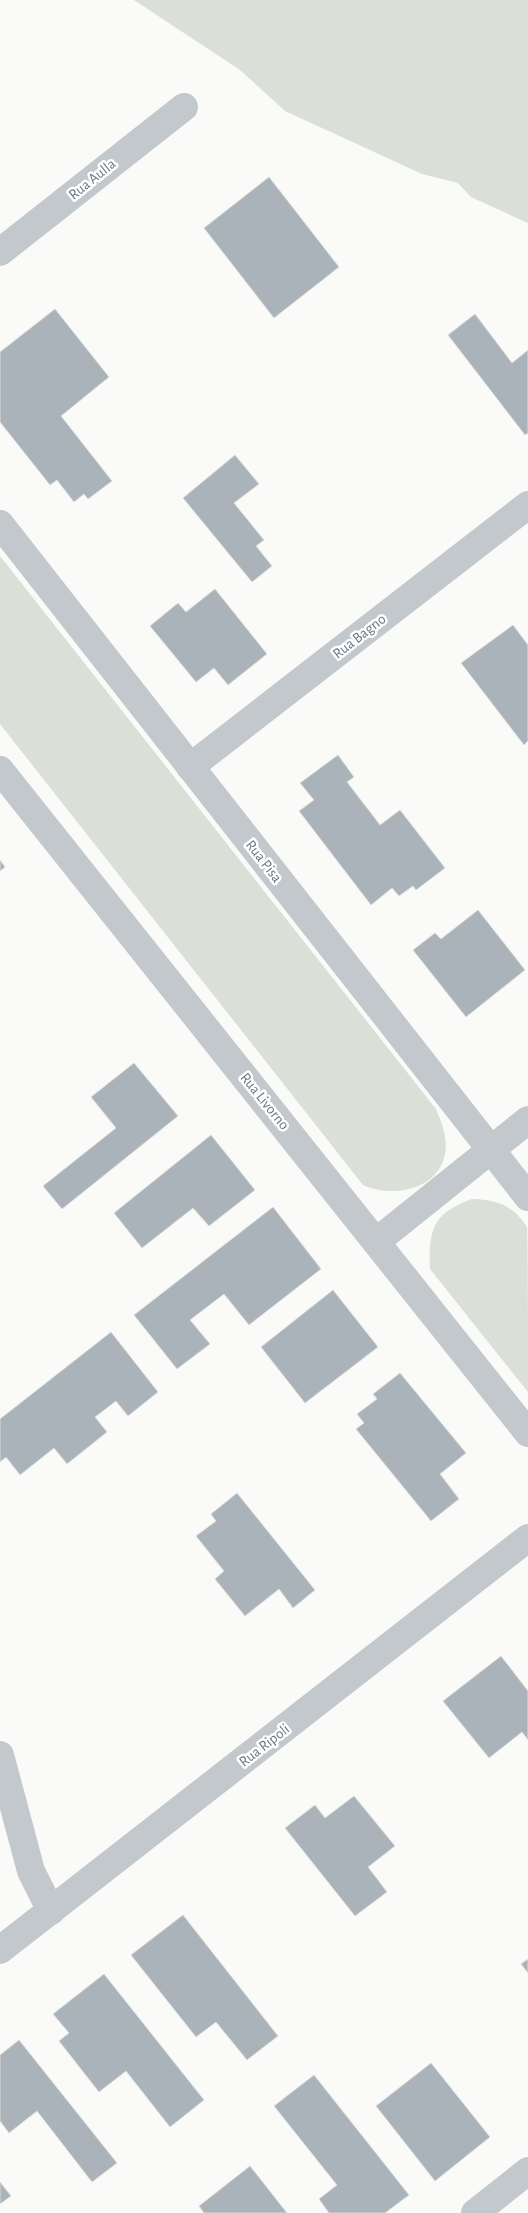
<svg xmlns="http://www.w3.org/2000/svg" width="528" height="2213" font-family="'Alegreya Sans',sans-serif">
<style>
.green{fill:#dadfd7}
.building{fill:#aab3b9;stroke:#dcdcda}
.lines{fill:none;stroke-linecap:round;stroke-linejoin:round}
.street{stroke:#c3c8cc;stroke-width:28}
.labels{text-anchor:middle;stroke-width:5;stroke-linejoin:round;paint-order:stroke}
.street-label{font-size:15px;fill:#657683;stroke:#fff}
</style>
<rect width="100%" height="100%" fill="#fafaf8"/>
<g class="green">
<path d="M134,0H528V223L471,197L458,183L422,174L285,111L240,70Z"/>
<path d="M0,556L436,1109C442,1124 448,1138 445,1154C438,1191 391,1198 363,1185L0,724Z"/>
<path d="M472,1199C497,1200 513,1205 527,1227C528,1236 528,1371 528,1392L430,1269C428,1228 434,1213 472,1199Z"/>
</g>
<g class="building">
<path d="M269,177L339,267L274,318L204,228Z"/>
<path d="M55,309L109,377L61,416L112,481L88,499L84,494L74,502L57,480L50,485L0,422V352Z"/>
<path d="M475,314L512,363L528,350V433L525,435L448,335Z"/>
<path d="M235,455L259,484L234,503L264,540L256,546L272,566L252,582L183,498Z"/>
<path d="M215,589L267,654L228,685L214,668L196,682L150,626L178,603L186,612Z"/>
<path d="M513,625L528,645V741L524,745L461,663Z"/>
<path d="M338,755L354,777L347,782L380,825L400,810L445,868L416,890L413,886L399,896L392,888L371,905L299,811L314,800L300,783Z"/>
<path d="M0,860L5,867L0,871Z"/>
<path d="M478,910L525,970L466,1017L413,950L435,933L441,939Z"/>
<path d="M134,1063L178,1116L62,1209L43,1186L116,1128L91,1097Z"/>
<path d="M211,1135L255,1190L209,1226L193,1208L142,1248L114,1213Z"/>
<path d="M273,1207L321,1269L249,1325L224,1294L190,1320L210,1344L177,1369L134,1315Z"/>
<path d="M333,1290L378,1347L305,1403L261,1347Z"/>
<path d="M111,1332L158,1392L128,1416L116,1401L95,1417L107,1432L67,1464L54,1448L20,1475L6,1457L0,1462V1419Z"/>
<path d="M400,1373L466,1453L440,1474L459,1499L431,1521L356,1429L364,1423L357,1414L377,1399L373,1394Z"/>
<path d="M237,1493L315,1590L293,1608L279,1589L245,1616L215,1579L224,1571L196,1536L216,1521L211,1514Z"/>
<path d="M501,1656L528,1691V1740L522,1732L489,1758L443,1701Z"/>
<path d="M354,1796L395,1846L368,1867L387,1892L355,1916L285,1828L315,1805L325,1818Z"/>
<path d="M183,1915L278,2036L247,2060L216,2022L196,2037L131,1955Z"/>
<path d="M528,1959V1973L521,1964Z"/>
<path d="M104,1974L204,2100L170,2127L126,2071L99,2092L59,2041L69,2033L53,2014Z"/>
<path d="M19,2040L117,2163L92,2182L37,2111L9,2133L0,2121V2055Z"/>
<path d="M431,2063L490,2137L435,2181L376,2106Z"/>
<path d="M314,2075L409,2195L385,2213H329L319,2199L337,2185L274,2106Z"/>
<path d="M250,2166L287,2213H204L199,2206Z"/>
<path d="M0,2182L11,2196L0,2204Z"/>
</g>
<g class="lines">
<g class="street">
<path d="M0,252L184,107"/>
<path d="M0,524L528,1197"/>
<path d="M190,767L528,505"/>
<path d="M0,770L528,1433"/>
<path d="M377,1241L528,1120"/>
<path d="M0,1755L31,1871L51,1911"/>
<path d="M0,1950L528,1538"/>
<path d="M475,2213L528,2171"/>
</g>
</g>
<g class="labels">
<g class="street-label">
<text transform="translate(92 179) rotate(-39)" y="5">Rua Aulla</text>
<text transform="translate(359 636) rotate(-38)" y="5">Rua Bagno</text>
<text transform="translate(264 861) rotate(52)" y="5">Rua Pisa</text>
<text transform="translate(265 1101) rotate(51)" y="5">Rua Livorno</text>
<text transform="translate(264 1745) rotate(-38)" y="5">Rua Ripoli</text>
</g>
</g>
</svg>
